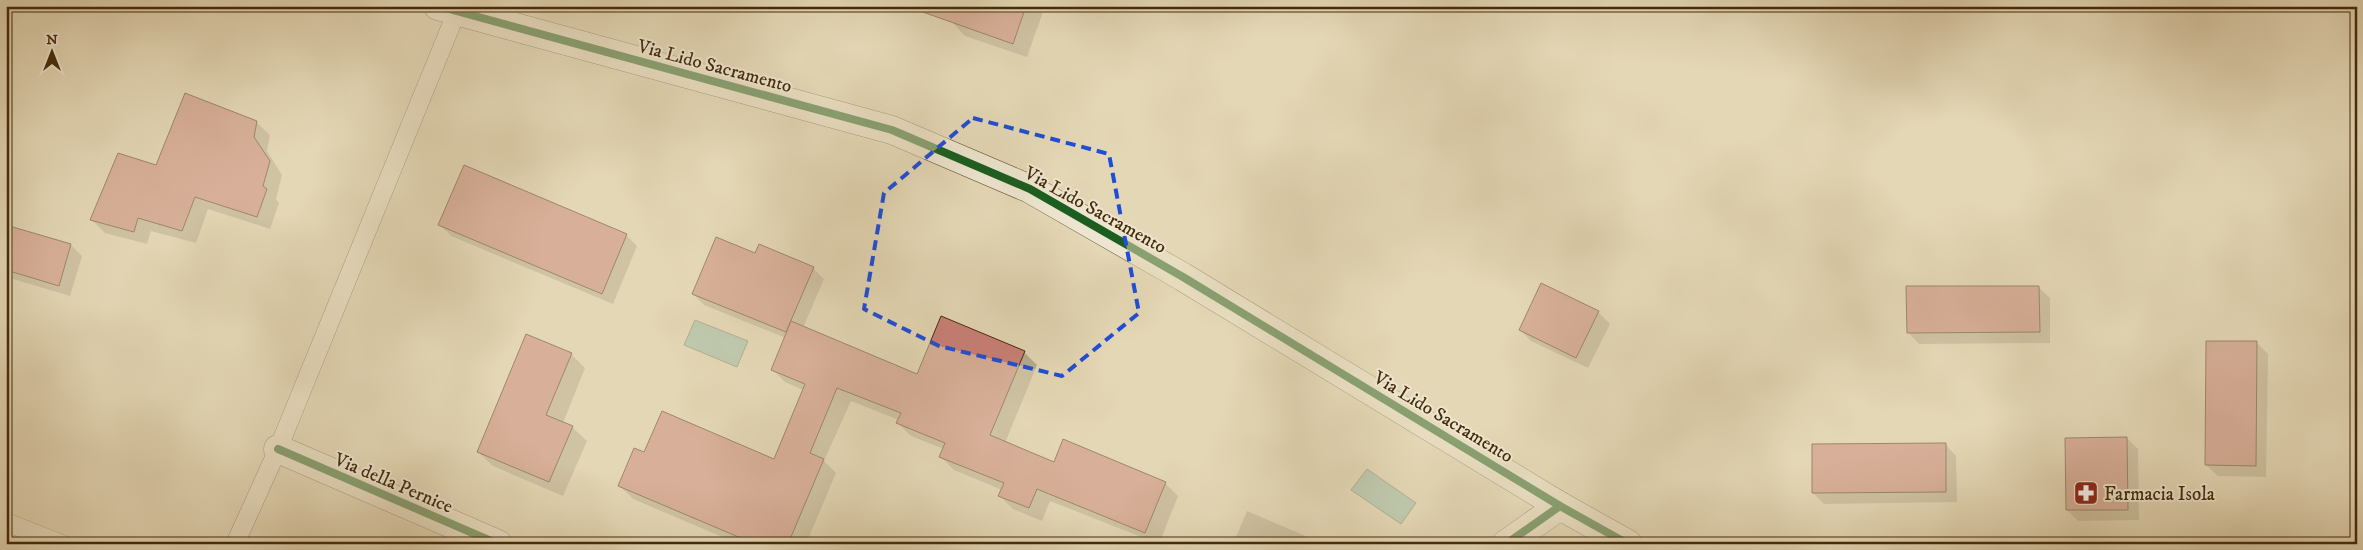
<svg xmlns="http://www.w3.org/2000/svg" width="2363" height="550" font-family="'IM FELL DW Pica',serif">
<style>
.water{fill:#96baa9;stroke:#758169}
.shadow{fill:#0003}
.building{fill:#c98078;stroke:#442b0a}
.lines{fill:none;stroke-linecap:round;stroke-linejoin:round}
.service-casing{stroke:#6c5635;stroke-width:19}
.minor-casing{stroke:#6c5635;stroke-width:29}
.tertiary-casing{stroke:#6c5635;stroke-width:29}
.service{stroke:#ede5cf;stroke-width:18}
.minor{stroke:#ede5cf;stroke-width:28}
.tertiary{stroke:#ede5cf;stroke-width:28}
.cycleway-casing{stroke:#ede5cf;stroke-width:11}
.cycleway{stroke:#1b5e20;stroke-width:8}
.marked{fill:none;stroke:#1d4ed8;stroke-width:4;stroke-dasharray:10 6;stroke-linejoin:round}
.labels{text-anchor:middle;stroke-width:4;stroke-linejoin:round;paint-order:stroke}
.street-label{font-size:19px;fill:#442b0a;stroke:#ede5cf}
.poi-label{font-size:19px;fill:#442b0a;stroke:#ede5cf;text-anchor:start}
</style>
<rect width="100%" height="100%" fill="#e4d7b5"/>
<filter id="stains"><feTurbulence type="fractalNoise" baseFrequency=".004" numOctaves="4"/><feColorMatrix values="0 0 0 0 .2 0 0 0 0 .09 0 0 0 0 .02 0 0 0 .5 -.17"/></filter>
<radialGradient id="worn" r=".72"><stop offset=".6" stop-color="#630" stop-opacity="0"/><stop offset="1" stop-color="#630" stop-opacity=".3"/></radialGradient>
<g class="water">
<path d="M695,320L748,341L737,367L684,345Z"/>
<path d="M1367,469L1416,503L1401,524L1351,490Z"/>
</g>
<g class="shadow">
<path d="M956,6H1045L1027,57L965,36L951,21Z"/>
<path d="M256,122L270,135L267,151L282,175L276,199L279,203L270,229L208,209L196,243L151,231L147,244L105,233L92,220L157,167Z"/>
<path d="M440,225L626,235L637,246L613,304L451,236Z"/>
<path d="M6,226L71,245L82,256L70,296L6,277Z"/>
<path d="M756,255L813,268L824,279L803,328L918,375L1024,352L1037,365L1005,443L1055,464L1165,483L1178,496L1159,544L1050,501L1042,521L1013,509L1000,496L1002,490L954,470L941,457L944,449L911,436L898,423L899,420L851,401L824,461L836,473L806,544H739L633,499L620,486L645,454L774,460L803,390L785,382L772,369L786,338L704,305L693,294Z"/>
<path d="M1542,285L1598,312L1610,324L1588,368L1531,341L1520,330Z"/>
<path d="M2038,287L2050,298V343L1919,344L1908,332Z"/>
<path d="M2256,342L2268,354L2266,477L2218,476L2206,465Z"/>
<path d="M571,354L585,368L563,423L572,427L587,441L563,496L493,466L478,452Z"/>
<path d="M2127,438L2138,449L2139,520L2078,521L2067,510Z"/>
<path d="M1945,444L1956,456L1957,502L1824,504L1813,493Z"/>
<path d="M1247,511L1324,544H1233Z"/>
</g>
<g class="building">
<path d="M921,6H1026L1013,44L920,11Z"/>
<path d="M185,93L257,121L254,137L270,161L263,186L267,189L257,217L195,197L182,231L138,218L134,232L90,220L118,153L156,165Z"/>
<path d="M464,165L627,234L602,294L438,225Z"/>
<path d="M6,225L71,244L59,286L6,270Z"/>
<path d="M716,237L755,253L759,244L814,267L786,332L692,294Z"/>
<path d="M1541,283L1599,311L1576,358L1519,330Z"/>
<path d="M1906,286H2039L2040,332L1907,333Z"/>
<path d="M941,316L1025,351L990,435L1054,462L1063,439L1166,482L1145,533L1037,489L1029,508L998,496L1004,483L939,457L945,443L896,423L901,413L837,388L810,453L824,459L788,544H755L618,486L634,448L644,452L662,411L774,459L805,384L771,370L791,321L917,374Z"/>
<path d="M526,334L572,353L546,415L573,426L549,482L477,452Z"/>
<path d="M2206,341H2257L2256,466L2205,465Z"/>
<path d="M2127,437L2128,510H2066L2065,438Z"/>
<path d="M1946,443V492L1812,493V444Z"/>
</g>
<g class="lines">
<defs>
<g id="service">
<path d="M6,522L62,544"/>
<path d="M235,544L278,449L457,11"/>
</g>
<g id="minor">
<path d="M278,449L498,544"/>
<path d="M1506,544L1560,506"/>
</g>
<path id="tertiary" d="M438,6L892,130L1030,189L1183,277L1560,506L1628,544"/>
</defs>
<use href="#service" class="service-casing"/>
<use href="#minor" class="minor-casing"/>
<use href="#tertiary" class="tertiary-casing"/>
<use href="#service" class="service"/>
<use href="#minor" class="minor"/>
<use href="#tertiary" class="tertiary"/>
<defs>
<g id="cycleway">
<path d="M438,6L892,130L1030,189L1183,277L1560,506L1628,544"/>
<path d="M278,449L498,544"/>
<path d="M1506,544L1560,506"/>
</g>
</defs>
<use href="#cycleway" class="cycleway-casing"/>
<use href="#cycleway" class="cycleway"/>
</g>
<path d="M0 0H2363V550H0ZM973,118L1109,154L1139,313L1062,376L939,346L864,309L884,193Z" fill="#e4d7b5" fill-opacity=".55" fill-rule="evenodd"/>
<path class="marked" d="M973,118L1109,154L1139,313L1062,376L939,346L864,309L884,193Z"/>
<defs>
<symbol id="pharmacy-square" viewBox="-11 -11 22 22"><rect x="-9" y="-9" width="18" height="18" rx="4" fill="#8f2418" stroke="#ede5cf"/><path d="M-2-6h4v4h4v4h-4v4h-4v-4h-4v-4h4Z" fill="#fff"/></symbol>
</defs>
<g fill-rule="evenodd">
<use href="#pharmacy-square" x="2072" y="479" width="28" height="28"/>
</g>
<g class="labels">
<g class="street-label">
<text transform="translate(715 65) rotate(15)" y="7">Via Lido Sacramento</text>
<text transform="translate(1096 209) rotate(29)" y="7">Via Lido Sacramento</text>
<text transform="translate(1444 416) rotate(31)" y="7">Via Lido Sacramento</text>
<text transform="translate(394 482) rotate(23)" y="7">Via della Pernice</text>
</g>
<g class="poi-label">
<text x="2104" y="500">Farmacia Isola</text>
</g>
</g>
<rect width="2363" height="550" fill="none" stroke="#e4d7b5" stroke-width="25"/>
<rect x="8" y="8" width="2348" height="535" fill="none" stroke="#442b0a" stroke-width="2.5"/>
<rect x="12" y="12" width="2338" height="525" fill="none" stroke="#442b0a"/>
<g transform="translate(52 52)" stroke="#ede5cf" stroke-width="4" paint-order="stroke">
<path d="M0-4L9 19L0 12L-9 19Z" fill="#442b0a"/>
<text y="-8" font-size="14" font-weight="bold" text-anchor="middle" fill="#442b0a">N</text>
</g>
<rect width="100%" height="100%" filter="url(#stains)"/>
<rect width="100%" height="100%" fill="url(#worn)"/>
</svg>
